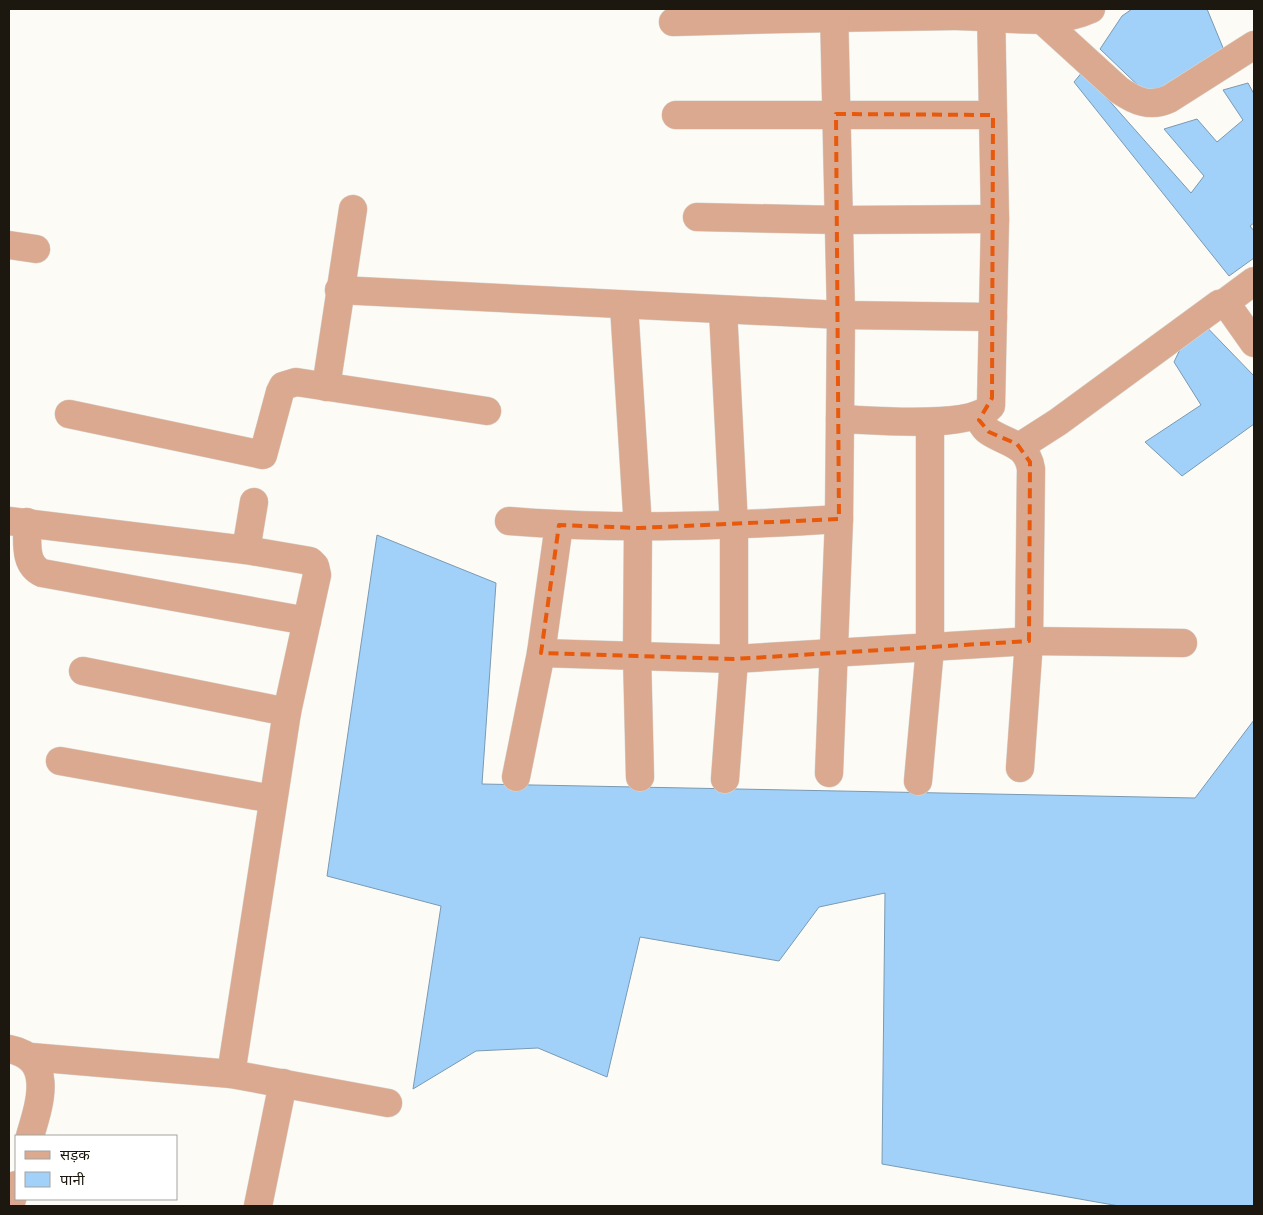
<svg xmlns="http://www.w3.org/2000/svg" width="1263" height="1215" font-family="Helvetica,'Noto Sans Devanagari',sans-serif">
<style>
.water{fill:#a1d1f9;stroke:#799ab3}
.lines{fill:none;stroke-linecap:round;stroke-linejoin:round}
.minor-casing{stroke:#d9d7d1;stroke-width:29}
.minor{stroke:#dba98f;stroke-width:28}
.marked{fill:none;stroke:#e8590c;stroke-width:4;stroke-dasharray:10 6;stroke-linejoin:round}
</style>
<rect width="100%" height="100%" fill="#fdfbf6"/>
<g class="water">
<path d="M1132,9H1207L1226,55L1150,97L1100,49L1122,16Z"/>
<path d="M1083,71L1191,193L1204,176L1164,129L1197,119L1217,142L1243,120L1223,90L1248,83L1254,94V223L1250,226L1254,231V258L1229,276L1074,82Z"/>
<path d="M1196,316L1254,376V424L1182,476L1145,442L1201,405L1174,362Z"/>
<path d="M377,535L496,583L482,784L1195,798L1254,720V1206H1119L882,1164L885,893L819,907L779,961L640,937L607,1077L538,1048L476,1051L413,1089L441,906L327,876Z"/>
</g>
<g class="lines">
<defs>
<g id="minor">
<path d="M1041,19L1119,90C1135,101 1150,108 1169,99L1254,45"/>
<path d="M673,22C767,19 861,17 955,16C1000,16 1050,28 1091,9"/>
<path d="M676,115H993"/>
<path d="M697,217L839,220L995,219"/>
<path d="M9,245L36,249"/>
<path d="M339,290L841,315L993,317"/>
<path d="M1223,304L1254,281"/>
<path d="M624,305L638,528L637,655L640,777"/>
<path d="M723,310L734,526V659L725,779"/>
<path d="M326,387L353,209"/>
<path d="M69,414L263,455L280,392L283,386L296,382L487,411"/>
<path d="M977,415C980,420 983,428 988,431C1007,444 1027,443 1031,469L1029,641L1020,768"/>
<path d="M840,419C871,420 971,430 991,406L995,219L991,9"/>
<path d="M1019,447L1058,422L1219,304L1230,309L1254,343"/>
<path d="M9,521L246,550L310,561L315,566L317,575L287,712L231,1074"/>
<path d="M509,521C619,530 728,526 839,519"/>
<path d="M27,522C28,541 23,564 42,573L307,621"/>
<path d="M246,550L254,502"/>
<path d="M541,653L734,659L1029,641L1183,643"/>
<path d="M83,671L287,712"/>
<path d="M60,761L273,799"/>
<path d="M829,773L839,519L841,315L834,9"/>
<path d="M516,777L541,653L559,525"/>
<path d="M918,781L930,648V422"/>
<path d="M9,1049C55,1058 40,1103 30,1136"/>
<path d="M31,1057L231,1074L388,1103"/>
<path d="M10,1206L16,1185"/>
<path d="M258,1206L283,1083"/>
</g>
</defs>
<use href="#minor" class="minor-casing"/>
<use href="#minor" class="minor"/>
</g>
<path class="marked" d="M836,114L993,115L992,398L979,420L989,432L1017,444L1030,462L1029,641L734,659L541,653L559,525L638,528L839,519Z"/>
<rect width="1263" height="1215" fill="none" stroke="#1d180f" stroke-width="20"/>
<rect x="15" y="1135" width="162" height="65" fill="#ffffff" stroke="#a5a39f"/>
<rect x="25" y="1151" width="25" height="8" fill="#dba98f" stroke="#a5a39f"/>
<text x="60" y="1160" font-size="15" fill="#1d180f">सड़क</text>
<rect x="25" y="1172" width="25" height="15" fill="#a1d1f9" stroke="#a5a39f"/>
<text x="60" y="1185" font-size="15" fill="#1d180f">पानी</text>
</svg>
